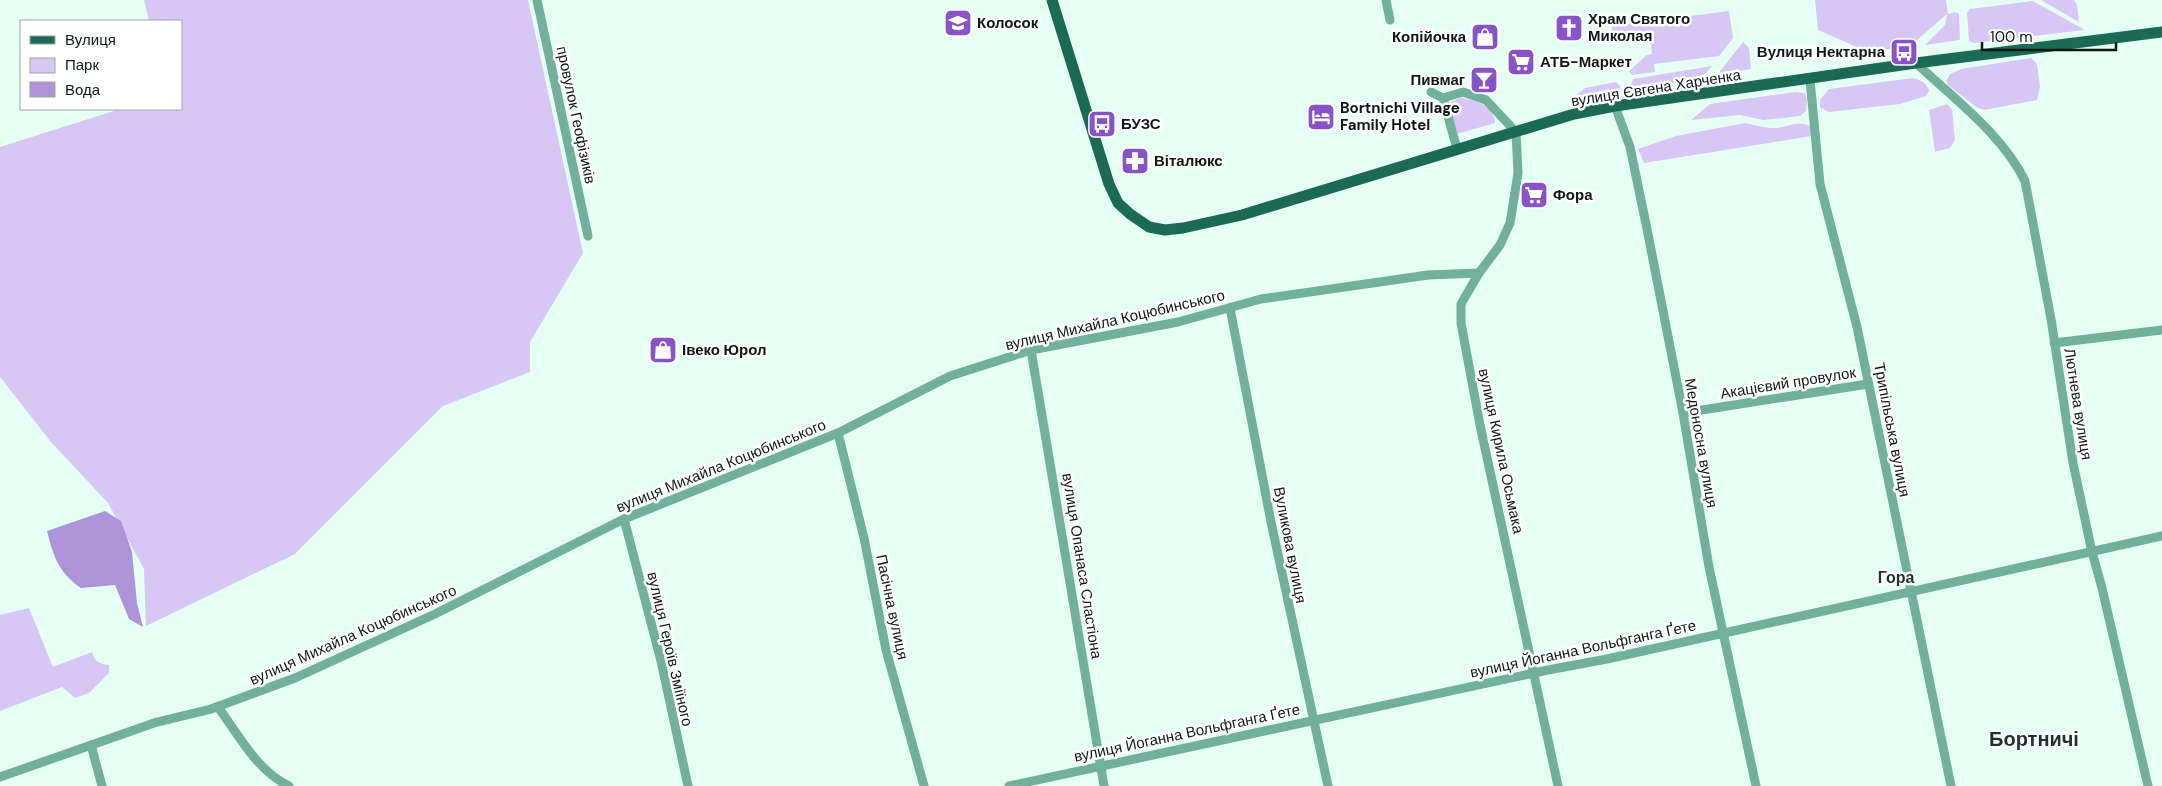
<svg xmlns="http://www.w3.org/2000/svg" width="2162" height="786" font-family="'DM Sans',sans-serif">
<style>
.green{fill:#d8c7f5}
.water{fill:#ad93d7}
.lines{fill:none;stroke-linecap:round;stroke-linejoin:round}
.minor{stroke:#71b09b;stroke-width:9}
.major{stroke:#1b6a54;stroke-width:11}
.labels{text-anchor:middle;stroke-width:5;stroke-linejoin:round;paint-order:stroke}
.poi-label{font-size:15px;font-weight:bold;fill:#0e1915;stroke:#fff;text-anchor:start}
.street-label{font-size:15px;fill:#0e1915;stroke:#fff}
.neighbourhood-label{font-size:16px;font-weight:bold;fill:#1b352c;stroke:#fff}
.district-label{font-size:20px;font-weight:bold;fill:#1b352c;stroke:#fff}
</style>
<rect width="100%" height="100%" fill="#e6fff5"/>
<g class="green">
<path d="M144,0H528L583,253L530,342V372L443,406L295,554L146,626L144,569L108,503L51,442L0,377V147L120,109H181V21H149Z"/>
<path d="M1815,0H1946L1948,14L1955,12L1959,14L1960,40L1925,45L1945,25L1947,14L1910,46L1868,52L1818,30Z"/>
<path d="M2041,0H2074L2077,5L2079,22Z"/>
<path d="M2033,1L2085,30L1974,43L1969,41L1967,13L1970,9Z"/>
<path d="M1729,11L1733,38L1719,56L1654,64L1655,72L1632,75L1629,71L1647,55L1652,54L1650,36L1613,40L1612,26Z"/>
<path d="M1743,42L1749,48L1751,69L1717,75Z"/>
<path d="M2031,58L2037,64L2040,87L2037,100L1984,110L1976,107L1948,85L1946,81L1950,74L1961,69Z"/>
<path d="M1712,66L1701,78L1628,90L1627,86L1632,83L1633,79Z"/>
<path d="M1913,78C1921,80 1927,83 1929,91L1926,96L1900,104L1829,112L1820,107V100L1829,89Z"/>
<path d="M1616,82L1620,86L1621,92L1570,100L1585,88Z"/>
<path d="M1795,92L1805,93L1807,101L1806,111L1800,116L1763,120L1740,115L1691,120L1710,104Z"/>
<path d="M1460,98C1475,99 1494,106 1495,123L1457,134L1448,103Z"/>
<path d="M1947,104L1952,109L1955,140L1950,148L1935,152L1929,110Z"/>
<path d="M1745,123C1755,125 1768,129 1778,128C1790,126 1797,120 1810,126L1812,136L1644,163L1638,149L1676,136Z"/>
<path d="M29,608L53,667L92,652C94,662 100,664 109,665V673L89,693L75,698L62,687L0,711V615Z"/>
</g>
<path class="water" d="M105,511L121,521L132,552L137,603L143,627L129,619L115,585L81,588C59,573 53,556 47,531Z"/>
<g class="lines">
<g class="minor">
<path d="M537,0L588,236"/>
<path d="M1386,0L1390,20"/>
<path d="M1916,63C1953,98 2003,135 2025,181L2051,319L2073,463L2092,552L2102,588L2148,786"/>
<path d="M1810,80L1820,184L1857,327L1951,786"/>
<path d="M1431,92L1443,98L1457,149"/>
<path d="M1443,98L1463,92L1486,100L1516,132L1518,173L1510,223L1500,245L1479,273L1461,304V323L1480,425L1558,786"/>
<path d="M1615,106L1630,147L1647,229L1683,413L1709,567L1756,786"/>
<path d="M1230,308L1271,522L1328,786"/>
<path d="M2054,343L2162,330"/>
<path d="M1031,350L1104,786"/>
<path d="M1683,413L1868,384"/>
<path d="M838,433L864,538L886,650L924,786"/>
<path d="M624,519L661,661L688,786"/>
<path d="M218,707C238,734 257,771 289,786"/>
<path d="M91,745L102,786"/>
<path d="M0,777L157,722L211,709L295,678L435,614L624,519L838,433L950,376L1031,350L1178,322L1261,299L1428,275L1479,273"/>
<path d="M1009,786L1548,670L1607,659L2162,536"/>
</g>
<path class="major" d="M1052,0L1109,184L1118,203L1130,214L1149,227L1165,230L1183,228L1242,215L1574,114L1615,106L1916,63L2162,32"/>
</g>
<defs>
<symbol id="school-square" viewBox="-11 -11 22 22"><rect x="-9" y="-9" width="18" height="18" rx="4" fill="#8852c9" stroke="#fff"/><path d="M0-5L7-2L0 1L-7-2ZM-4 1L0 2.5L4 1V4Q0 6-4 4Z" fill="#fff"/></symbol>
<symbol id="church-square" viewBox="-11 -11 22 22"><rect x="-9" y="-9" width="18" height="18" rx="4" fill="#8852c9" stroke="#fff"/><path d="M-1.2-6h2.4v3.5h3.3v2.4h-3.3V6h-2.4V-.1h-3.3v-2.4h3.3Z" fill="#fff"/></symbol>
<symbol id="shop-square" viewBox="-11 -11 22 22"><rect x="-9" y="-9" width="18" height="18" rx="4" fill="#8852c9" stroke="#fff"/><path d="M-5-2.5h2.3a2.7 3.5 0 0 1 5.4 0H5L5.5 6h-11ZM-1.5-2.5h3a1.5 2.3 0 0 0-3 0Z" fill="#fff"/></symbol>
<symbol id="bus-square" viewBox="-11 -11 22 22"><rect x="-9" y="-9" width="18" height="18" rx="4" fill="#8852c9" stroke="#fff"/><path d="M-5-6H5V4H4V6H2V4H-2V6H-4V4H-5ZM-3.5-4V0h7V-4ZM-3.5 1.2v1.5H-2V1.2ZM2 1.2v1.5H3.5V1.2Z" fill="#fff"/></symbol>
<symbol id="supermarket-square" viewBox="-11 -11 22 22"><rect x="-9" y="-9" width="18" height="18" rx="4" fill="#8852c9" stroke="#fff"/><path d="M-6-5.5h2.5l.6 2H6L4.5 2H-2.5L-4.4-4H-6ZM-1.5 3.2a1.3 1.3 0 1 0 .1 0ZM3 3.2a1.3 1.3 0 1 0 .1 0Z" fill="#fff"/></symbol>
<symbol id="bar-square" viewBox="-11 -11 22 22"><rect x="-9" y="-9" width="18" height="18" rx="4" fill="#8852c9" stroke="#fff"/><path d="M-6-5H6L.8 .8V4.5H3.5V6h-7V4.5H-.8V.8Z" fill="#fff"/></symbol>
<symbol id="hotel-square" viewBox="-11 -11 22 22"><rect x="-9" y="-9" width="18" height="18" rx="4" fill="#8852c9" stroke="#fff"/><path d="M-6-4.5h1.5V1H6V5H4.5V3h-9V5H-6ZM-4 0a1.8 1.8 0 1 1 3.6 0ZM.5 0V-2.5h3Q6-2.5 6 0Z" fill="#fff"/></symbol>
<symbol id="pharmacy-square" viewBox="-11 -11 22 22"><rect x="-9" y="-9" width="18" height="18" rx="4" fill="#8852c9" stroke="#fff"/><path d="M-2-6h4v4h4v4h-4v4h-4v-4h-4v-4h4Z" fill="#fff"/></symbol>
</defs>
<g fill-rule="evenodd">
<use href="#school-square" x="942" y="7" width="32" height="32"/>
<use href="#church-square" x="1553" y="12" width="32" height="32"/>
<use href="#shop-square" x="1469" y="21" width="32" height="32"/>
<use href="#bus-square" x="1888" y="36" width="32" height="32"/>
<use href="#supermarket-square" x="1505" y="46" width="32" height="32"/>
<use href="#bar-square" x="1468" y="64" width="32" height="32"/>
<use href="#hotel-square" x="1305" y="101" width="32" height="32"/>
<use href="#bus-square" x="1086" y="108" width="32" height="32"/>
<use href="#pharmacy-square" x="1119" y="145" width="32" height="32"/>
<use href="#supermarket-square" x="1518" y="179" width="32" height="32"/>
<use href="#shop-square" x="647" y="334" width="32" height="32"/>
</g>
<g class="labels">
<g class="poi-label">
<text x="1588" y="24">Храм Святого<tspan x="1588" dy="17">Миколая</tspan></text>
<text x="977" y="28">Колосок</text>
<text x="1466" y="42" text-anchor="end">Копійочка</text>
<text x="1885" y="57" text-anchor="end">Вулиця Нектарна</text>
<text x="1540" y="67">АТБ-Маркет</text>
<text x="1465" y="85" text-anchor="end">Пивмаг</text>
<text x="1340" y="113">Bortnichi Village<tspan x="1340" dy="17">Family Hotel</tspan></text>
<text x="1121" y="129">БУЗС</text>
<text x="1154" y="166">Віталюкс</text>
<text x="1553" y="200">Фора</text>
<text x="682" y="355">Івеко Юрол</text>
</g>
<g class="street-label">
<text transform="translate(1656 88) rotate(-9)" y="5">вулиця Євгена Харченка</text>
<text transform="translate(576 115) rotate(78)" y="5">провулок Геофізиків</text>
<text transform="translate(1115 320) rotate(-13)" y="5">вулиця Михайла Коцюбинського</text>
<text transform="translate(1788 383) rotate(-9)" y="5">Акацієвий провулок</text>
<text transform="translate(2078 404) rotate(81)" y="5">Лютнева вулиця</text>
<text transform="translate(1892 430) rotate(79)" y="5">Трипільська вулиця</text>
<text transform="translate(1701 443) rotate(80)" y="5">Медоносна вулиця</text>
<text transform="translate(1501 451) rotate(78)" y="5">вулиця Кирила Осьмака</text>
<text transform="translate(721 466) rotate(-22)" y="5">вулиця Михайла Коцюбинського</text>
<text transform="translate(1290 545) rotate(79)" y="5">Вуликова вулиця</text>
<text transform="translate(1082 566) rotate(81)" y="5">вулиця Опанаса Сластіона</text>
<text transform="translate(892 607) rotate(78)" y="5">Пасічна вулиця</text>
<text transform="translate(353 635) rotate(-24)" y="5">вулиця Михайла Коцюбинського</text>
<text transform="translate(670 649) rotate(77)" y="5">вулиця Героїв Зміїного</text>
<text transform="translate(1583 649) rotate(-12)" y="5">вулиця Йоганна Вольфганга Ґете</text>
<text transform="translate(1187 733) rotate(-12)" y="5">вулиця Йоганна Вольфганга Ґете</text>
</g>
<g class="neighbourhood-label">
<text x="1896" y="583">Гора</text>
</g>
<g class="district-label">
<text x="2034" y="746">Бортничі</text>
</g>
</g>
<rect x="20" y="20" width="162" height="90" fill="#ffffff" stroke="#9fa3a1"/>
<rect x="30" y="36" width="25" height="8" fill="#1b6a54" stroke="#9fa3a1"/>
<text x="65" y="45" font-size="15" fill="#0e1915">Вулиця</text>
<rect x="30" y="58" width="25" height="15" fill="#d8c7f5" stroke="#9fa3a1"/>
<text x="65" y="70" font-size="15" fill="#0e1915">Парк</text>
<rect x="30" y="82" width="25" height="15" fill="#ad93d7" stroke="#9fa3a1"/>
<text x="65" y="95" font-size="15" fill="#0e1915">Вода</text>
<path d="M1982 42v8h134v-8" fill="none" stroke="#0e1915" stroke-width="2.5"/>
<text x="1990" y="42" font-size="15" fill="#0e1915" stroke="#ffffff" stroke-width="4" paint-order="stroke">100 m</text>
</svg>
